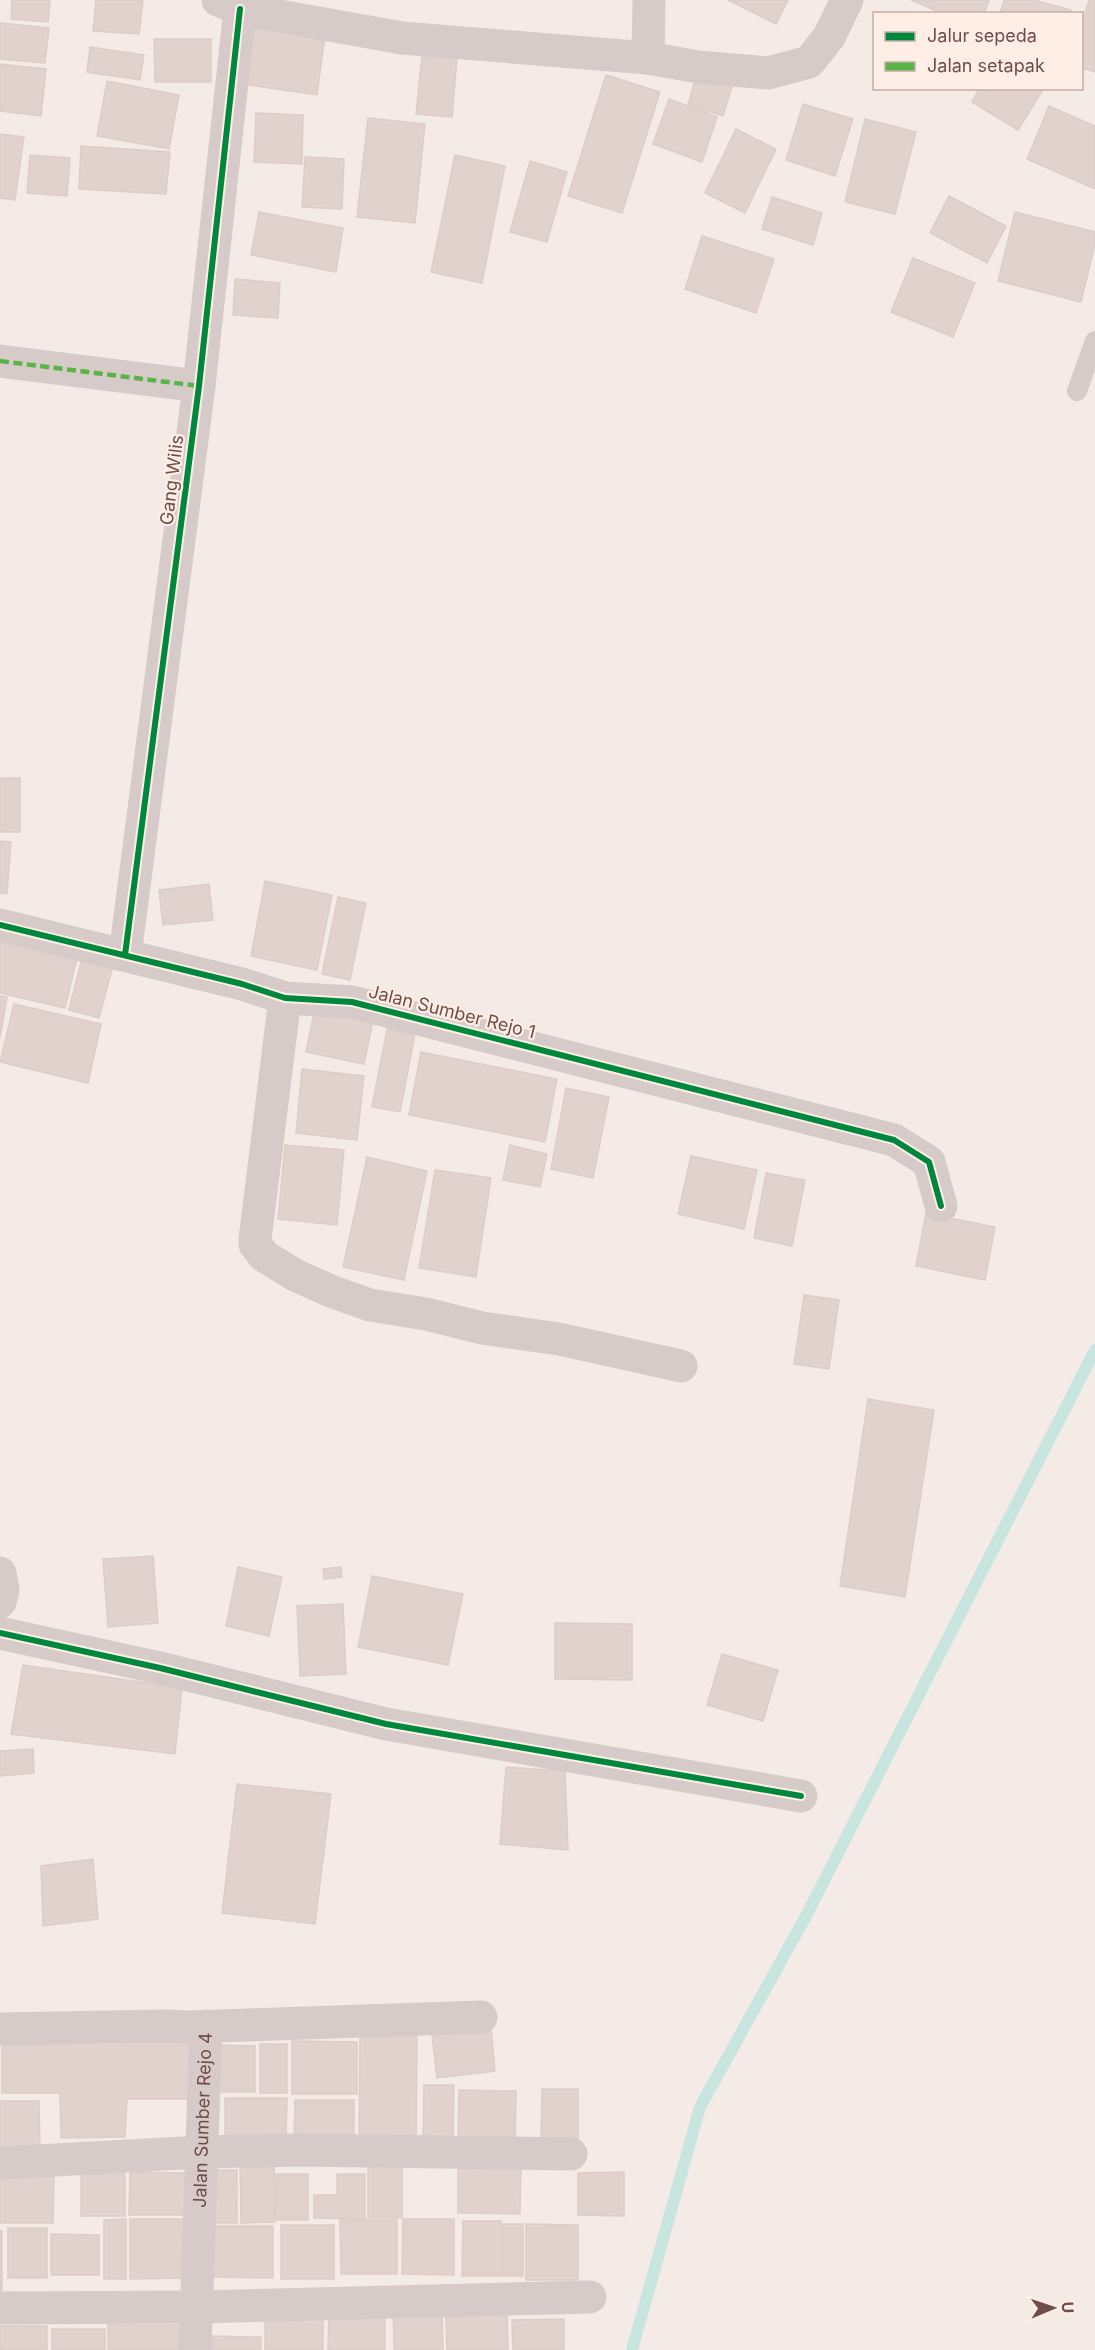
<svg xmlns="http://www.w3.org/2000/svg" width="1095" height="2350" font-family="Inter,sans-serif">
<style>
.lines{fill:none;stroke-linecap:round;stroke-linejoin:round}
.stream{stroke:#c9e5e0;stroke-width:12}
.building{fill:#e1d2ce;stroke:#ddcdc9;stroke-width:1.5}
.service{stroke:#d6cbc9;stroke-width:20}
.minor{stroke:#d6cbc9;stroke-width:33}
.quiet{stroke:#59b447;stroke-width:4.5;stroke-dasharray:9 4.5;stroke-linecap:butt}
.cycleway-casing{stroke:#feeee5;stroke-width:10}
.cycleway{stroke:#00873e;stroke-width:6}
.labels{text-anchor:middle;stroke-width:4.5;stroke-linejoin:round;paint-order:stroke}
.street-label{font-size:18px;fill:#704d49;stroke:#feeee5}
</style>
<rect width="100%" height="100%" fill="#f5ebe6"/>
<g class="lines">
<path class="stream" d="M632,2350L700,2107L806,1916L1095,1350"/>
</g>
<g class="building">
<path d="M12,0H50L48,22L11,19Z"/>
<path d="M96,0H143L139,34L93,31Z"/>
<path d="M728,0H788L776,24Z"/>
<path d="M911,0H989L984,14H944Z"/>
<path d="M1004,0H1034L1071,10L1070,14H1000Z"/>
<path d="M1089,0H1095V72L1082,68V23Z"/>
<path d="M253,16L326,27L317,95L243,84Z"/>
<path d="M0,23L49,28L45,63L0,59Z"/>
<path d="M154,39H211V82H155Z"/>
<path d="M90,47L144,55L140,80L87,72Z"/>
<path d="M422,55L457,58L452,117L416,114Z"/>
<path d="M0,64L46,69L41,116L0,111Z"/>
<path d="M699,67L735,77L723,116L688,105Z"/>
<path d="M606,75L660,92L622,213L568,196Z"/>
<path d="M107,81L179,95L169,149L97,136Z"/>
<path d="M980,88H1044L1018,130L972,102Z"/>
<path d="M669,99L717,117L702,162L653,144Z"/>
<path d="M803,104L853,119L835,176L786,160Z"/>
<path d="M1049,106L1095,126V189L1027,159Z"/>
<path d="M256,113L303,115L302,164L254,162Z"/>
<path d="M368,118L425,124L415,223L357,217Z"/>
<path d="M865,119L916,132L895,214L845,202Z"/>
<path d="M736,129L776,149L745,213L705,193Z"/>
<path d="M0,134L24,137L15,200L0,198Z"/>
<path d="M81,146L170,152L166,194L79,189Z"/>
<path d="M30,155L70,158L67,196L27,193Z"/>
<path d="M455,155L505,166L482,283L431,272Z"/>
<path d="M305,157L344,159L342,209L302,207Z"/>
<path d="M530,161L567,172L547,242L510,232Z"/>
<path d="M949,196L1006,226L987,263L930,233Z"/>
<path d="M772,197L822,213L813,245L762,229Z"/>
<path d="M259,212L343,228L336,272L251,255Z"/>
<path d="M1015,212L1095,232V244L1081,302L998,281Z"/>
<path d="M702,236L774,259L756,313L685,289Z"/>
<path d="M913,258L975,283L953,337L891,312Z"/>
<path d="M235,279L280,283L278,318L233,315Z"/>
<rect x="0" y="778" width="20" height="54"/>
<path d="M0,841L11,842L7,894L0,893Z"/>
<path d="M265,881L332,895L317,970L251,956Z"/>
<path d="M209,884L213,920L163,925L159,890Z"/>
<path d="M338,897L366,903L350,980L322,974Z"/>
<path d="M0,936L78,954L65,1008L0,993Z"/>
<path d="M82,958L113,966L99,1018L69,1010Z"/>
<path d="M0,996L7,997L0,1038Z"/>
<path d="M316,1003L374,1016L364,1064L306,1052Z"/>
<path d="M14,1004L101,1024L88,1083L0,1062Z"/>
<path d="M387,1029L415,1034L400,1112L372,1107Z"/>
<path d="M421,1052L557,1079L545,1142L409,1115Z"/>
<path d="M302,1069L364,1076L357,1140L296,1133Z"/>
<path d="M566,1088L609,1097L593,1178L551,1169Z"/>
<path d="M285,1145L344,1150L337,1225L278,1219Z"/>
<path d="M510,1145L547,1154L540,1187L503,1180Z"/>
<path d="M691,1156L757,1170L744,1229L678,1214Z"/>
<path d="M367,1157L427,1171L404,1280L343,1267Z"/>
<path d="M435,1170L491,1178L476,1277L419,1268Z"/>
<path d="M766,1173L805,1180L792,1246L754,1238Z"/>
<path d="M926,1213L995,1227L985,1280L916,1266Z"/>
<path d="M804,1295L839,1300L829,1369L794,1364Z"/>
<path d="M868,1399L934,1410L905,1597L840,1586Z"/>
<path d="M153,1556L158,1623L108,1627L103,1559Z"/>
<path d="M238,1567L282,1577L269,1636L226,1626Z"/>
<path d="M341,1567L342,1577L324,1579L323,1569Z"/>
<path d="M372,1576L463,1594L448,1665L358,1647Z"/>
<path d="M343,1604L346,1674L300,1676L297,1606Z"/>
<path d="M555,1623L632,1624V1680L555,1679Z"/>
<path d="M722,1654L778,1670L763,1721L707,1705Z"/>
<path d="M23,1665L182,1688L175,1754L11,1734Z"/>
<path d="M33,1749L34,1773L0,1776V1751Z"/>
<path d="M506,1767L565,1771L568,1850L500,1844Z"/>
<path d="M237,1784L331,1794L315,1924L222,1913Z"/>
<path d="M93,1859L98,1919L43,1926L41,1866Z"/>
<path d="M491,2028L495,2071L437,2078L432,2035Z"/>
<path d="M360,2036H417L416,2146L359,2145Z"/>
<path d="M2,2041H198L196,2099H127L125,2137L61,2138L60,2093H2Z"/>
<path d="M292,2041L357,2042V2094H292Z"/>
<rect x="260" y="2044" width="27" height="49"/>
<path d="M220,2045L255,2046V2092H219Z"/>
<path d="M424,2085H454L453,2140H423Z"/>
<path d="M542,2089H578V2144H541Z"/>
<path d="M459,2090L516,2091L515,2143L458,2142Z"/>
<path d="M225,2098H287L286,2138L225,2137Z"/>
<path d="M295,2100H354V2144L294,2143Z"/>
<path d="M0,2101H39L40,2151H0Z"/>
<path d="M274,2157L275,2222L241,2223L240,2158Z"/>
<rect x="368" y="2162" width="34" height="56"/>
<path d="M458,2164L521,2165L520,2214L458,2213Z"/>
<rect x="209" y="2170" width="28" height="53"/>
<path d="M130,2172L187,2173L188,2215H129Z"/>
<path d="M624,2172V2216L578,2215V2173Z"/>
<rect x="81" y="2174" width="44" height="42"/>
<rect x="276" y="2174" width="32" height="46"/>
<path d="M337,2174H365V2219L314,2218V2195H337Z"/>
<path d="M0,2176H54L53,2223H0Z"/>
<path d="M126,2219V2279H104V2220Z"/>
<path d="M130,2219H190V2278L130,2279Z"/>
<path d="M403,2219H454V2275L402,2274Z"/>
<path d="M340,2220H397V2274H341Z"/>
<path d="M463,2221H501V2276H462Z"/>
<rect x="503" y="2224" width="20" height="52"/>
<path d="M526,2224L578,2225V2280H526Z"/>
<rect x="281" y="2225" width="53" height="54"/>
<path d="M205,2226H273V2278L205,2277Z"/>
<rect x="8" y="2228" width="39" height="50"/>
<path d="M0,2230L2,2231V2293H0Z"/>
<path d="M51,2234L99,2235V2275H51Z"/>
<path d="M442,2307L443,2350H394L393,2308Z"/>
<path d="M329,2309H385V2350H328Z"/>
<path d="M507,2312L508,2350H447L446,2314Z"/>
<rect x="265" y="2314" width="58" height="36"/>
<path d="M564,2319V2350H513L512,2320Z"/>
<rect x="108" y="2325" width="71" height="25"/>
<rect x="0" y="2326" width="47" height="24"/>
<rect x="52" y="2329" width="53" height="21"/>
<path d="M211,2336L261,2337V2350H211Z"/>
</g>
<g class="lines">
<path class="service" d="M1077,391L1095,341"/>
<g class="minor">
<path d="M218,0L240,9L402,38L648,58L698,67L768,73L809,62L829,37L847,0"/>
<path d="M648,58L649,0"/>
<path d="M0,361L199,386"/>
<path d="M0,925L242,984L285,998L352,1002L894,1140L929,1162L941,1206"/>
<path d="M125,955L199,386L240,9"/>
<path d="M285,998L255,1239V1244L264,1256L295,1275L333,1292L370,1305L426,1314L482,1328L559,1339L681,1366"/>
<path d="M0,1573L3,1590L0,1602"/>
<path d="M0,1633L160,1668L386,1724L801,1796"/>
<path d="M0,2029L162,2026L188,2027L481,2017"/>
<path d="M0,2163L201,2152L297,2150L571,2154"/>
<path d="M0,2308L196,2307L590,2297"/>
<path id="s1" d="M195,2350L206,2026"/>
</g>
<path class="quiet" d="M0,361L199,386"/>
<defs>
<g id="cycleway">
<path d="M0,925L242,984L285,998L352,1002L894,1140L929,1162L941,1206"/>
<path d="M125,955L199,386L240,9"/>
<path d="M0,1633L160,1668L386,1724L801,1796"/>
</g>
</defs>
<use href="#cycleway" class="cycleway-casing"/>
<use href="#cycleway" class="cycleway"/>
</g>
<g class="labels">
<g class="street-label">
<text transform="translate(172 480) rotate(-83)" y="6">Gang Wilis</text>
<text transform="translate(452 1012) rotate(14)" y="6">Jalan Sumber Rejo 1</text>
<text dy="6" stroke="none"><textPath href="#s1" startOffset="230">Jalan Sumber Rejo 4</textPath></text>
</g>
</g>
<rect x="873" y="12" width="210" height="78" fill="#feeee5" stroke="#c5aea7" stroke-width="1.5"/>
<rect x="885" y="32" width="30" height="9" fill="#00873e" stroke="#c5aea7" stroke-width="1.5"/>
<text x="927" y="42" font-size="18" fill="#704d49">Jalur sepeda</text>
<rect x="885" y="62" width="30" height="9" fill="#59b447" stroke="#c5aea7" stroke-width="1.5"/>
<text x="927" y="72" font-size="18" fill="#704d49">Jalan setapak</text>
<g transform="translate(1053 2308) rotate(88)" stroke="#feeee5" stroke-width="4.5" paint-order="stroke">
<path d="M0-4.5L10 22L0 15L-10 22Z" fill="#704d49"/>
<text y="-9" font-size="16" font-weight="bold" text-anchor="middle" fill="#704d49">U</text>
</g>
</svg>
